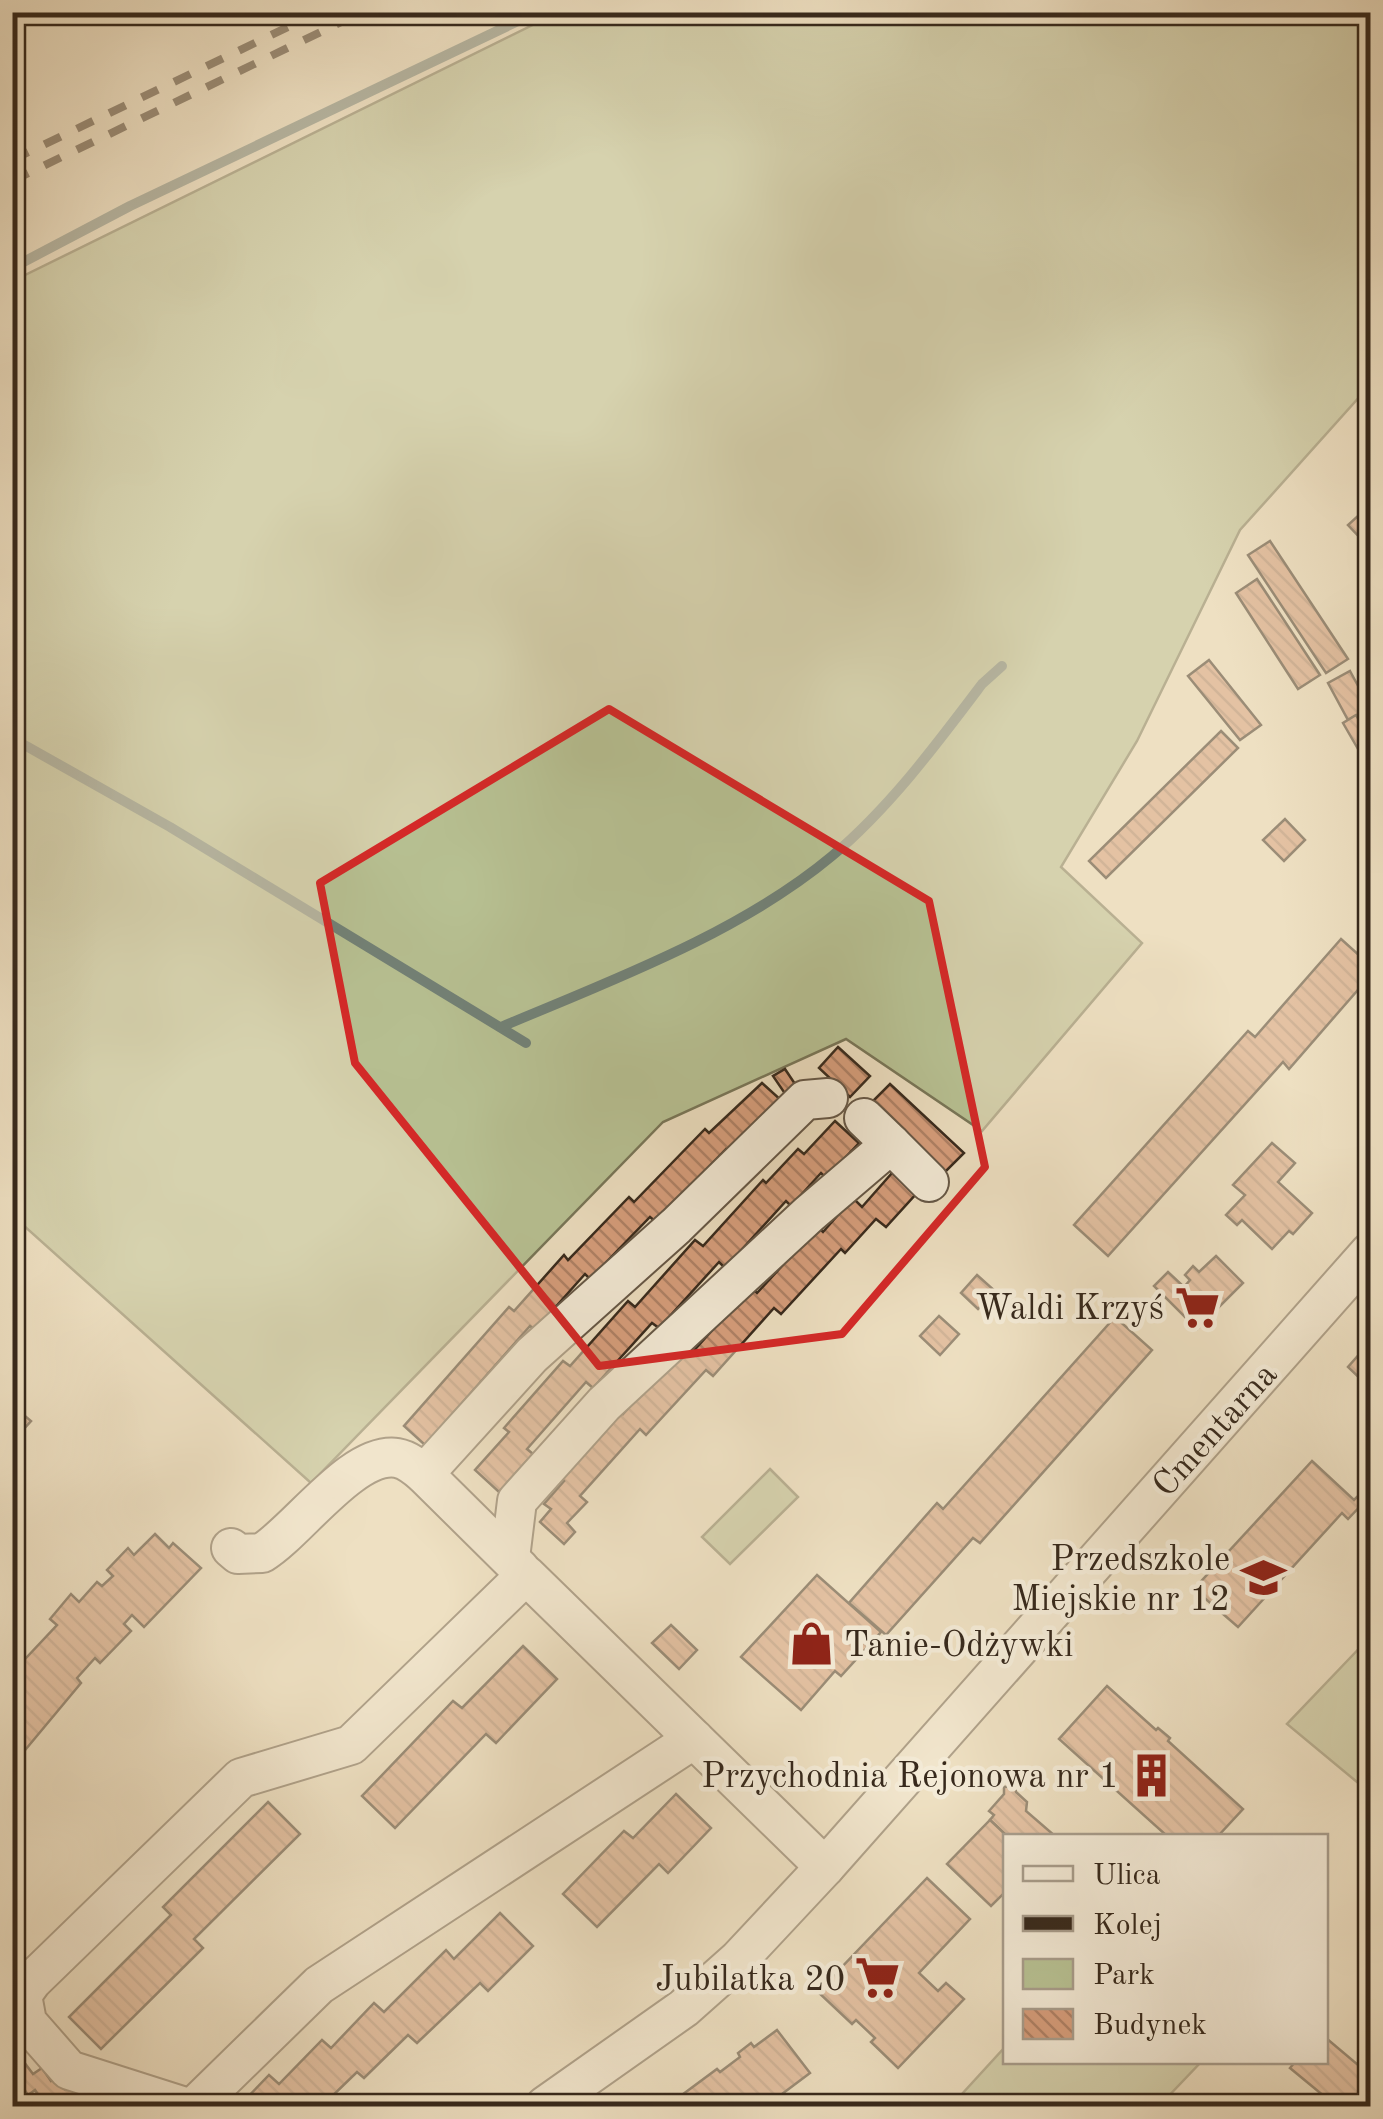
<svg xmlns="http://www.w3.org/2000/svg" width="1383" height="2119" font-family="'Old Standard TT',serif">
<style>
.green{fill:#b8c294;stroke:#787658;stroke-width:2.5}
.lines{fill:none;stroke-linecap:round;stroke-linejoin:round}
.stream{stroke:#728278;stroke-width:10}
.building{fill:url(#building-back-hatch);stroke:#37291c;stroke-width:2.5}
.minor-casing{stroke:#655746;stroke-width:42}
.minor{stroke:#f4ebd7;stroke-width:38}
.rail{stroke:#37291c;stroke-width:8;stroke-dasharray:18 18;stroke-linecap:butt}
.marked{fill:none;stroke:#d62828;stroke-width:8;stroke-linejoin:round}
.labels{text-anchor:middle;stroke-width:9;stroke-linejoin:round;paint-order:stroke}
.poi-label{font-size:35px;fill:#37291c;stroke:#f4ebd7;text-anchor:end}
.street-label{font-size:35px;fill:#37291c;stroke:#f4ebd7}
</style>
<defs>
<pattern id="building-back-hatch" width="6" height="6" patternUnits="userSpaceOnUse" patternTransform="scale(2.5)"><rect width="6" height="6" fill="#d79e7c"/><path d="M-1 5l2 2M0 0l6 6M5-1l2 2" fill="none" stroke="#af8165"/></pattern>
</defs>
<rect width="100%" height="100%" fill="#eee0c2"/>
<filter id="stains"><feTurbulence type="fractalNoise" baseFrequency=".002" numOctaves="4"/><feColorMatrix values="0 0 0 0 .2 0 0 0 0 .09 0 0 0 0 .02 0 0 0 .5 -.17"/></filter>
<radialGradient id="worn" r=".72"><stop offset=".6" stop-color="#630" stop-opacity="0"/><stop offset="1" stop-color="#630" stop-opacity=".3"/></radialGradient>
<g class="green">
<path d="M557,13H1370V385L1240,530L1137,741L1061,867L1142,943L982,1131L846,1039L663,1122L311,1483L13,1216V281Z"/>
<path d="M770,1469L798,1497L730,1564L702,1537Z"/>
<path d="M1370,1637V1766L1357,1782L1287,1724Z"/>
<path d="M1005,2047L1006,2062H1201L1159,2106H951Z"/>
</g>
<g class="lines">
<g class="stream">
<path d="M12,268L130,206L537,12"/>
<path d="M12,738L170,827L526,1043"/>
<path d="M501,1027C610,981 740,933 832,856C890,807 936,745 982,684L1002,666"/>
</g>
</g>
<g class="building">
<path d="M1370,505V534L1363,541L1348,525Z"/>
<path d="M1270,541L1348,659L1326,673L1248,555Z"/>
<path d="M1257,579L1320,675L1298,689L1236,593Z"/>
<path d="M1209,660L1261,725L1240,740L1188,676Z"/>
<path d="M1350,671L1370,708L1348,720L1328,683Z"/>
<path d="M1356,715L1370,740L1358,749L1343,723Z"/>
<path d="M1221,731L1238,748L1106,878L1089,861Z"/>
<path d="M1285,819L1305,840L1284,861L1263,840Z"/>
<path d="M1341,939L1370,965V976L1289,1069L1283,1062L1108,1256L1074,1225L1248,1031L1255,1037Z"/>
<path d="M838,1047L870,1076L850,1097L819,1068Z"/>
<path d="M785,1069L799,1090L788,1098L773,1076Z"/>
<path d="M762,1083L782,1101L731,1152L726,1149L656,1222L650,1217L590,1279L585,1274L535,1330L530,1326L425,1445L404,1426L509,1307L514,1311L564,1255L568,1260L629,1197L634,1202L705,1129L709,1133Z"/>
<path d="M890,1084L964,1153L944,1173L870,1104Z"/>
<path d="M835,1121L859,1143L826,1178L821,1173L791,1206L786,1201L725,1268L719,1262L659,1328L652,1323L593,1388L586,1382L527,1449L533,1454L499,1492L475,1470L509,1432L504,1428L563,1361L570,1366L628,1301L635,1307L695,1240L703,1246L763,1180L766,1183L798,1149L804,1154Z"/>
<path d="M1272,1143L1295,1163L1278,1182L1312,1213L1293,1234L1289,1231L1272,1249L1242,1220L1237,1225L1226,1215L1245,1195L1233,1185Z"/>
<path d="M892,1173L916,1194L886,1227L876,1219L845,1253L841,1249L781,1314L774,1308L713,1376L706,1370L646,1435L640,1429L580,1496L587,1502L567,1523L575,1532L564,1544L540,1522L551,1509L544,1504L564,1481L557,1474L616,1408L623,1414L683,1348L690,1355L751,1287L757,1293L818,1227L823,1232L853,1198L862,1207Z"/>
<path d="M1216,1256L1243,1283L1197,1329L1154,1286L1168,1272L1184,1287L1190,1280L1185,1275L1193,1266L1199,1272Z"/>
<path d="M977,1275L995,1291L978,1309L961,1293Z"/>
<path d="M939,1316L959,1334L940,1355L920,1336Z"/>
<path d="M1115,1317L1152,1350L980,1543L973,1538L886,1635L849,1603L937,1503L943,1509Z"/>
<path d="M1370,1342V1388L1348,1367Z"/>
<path d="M12,1405L31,1421L12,1442Z"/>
<path d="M1312,1461L1354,1500L1361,1493L1367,1499L1348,1519L1342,1513L1238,1627L1194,1589Z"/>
<path d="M155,1534L169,1548L173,1543L201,1568L144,1627L132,1615L124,1624L131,1631L100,1663L95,1658L77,1678L81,1683L26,1749L12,1736V1662L21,1653L26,1658L57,1625L50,1619L71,1594L79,1602L97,1582L102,1586L113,1576L107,1570L128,1548L134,1555Z"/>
<path d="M817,1575L881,1632L841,1676L835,1671L801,1710L741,1657Z"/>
<path d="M671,1625L697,1650L679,1669L652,1643Z"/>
<path d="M523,1646L557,1679L496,1743L486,1734L395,1828L362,1796L453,1701L462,1708Z"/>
<path d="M1107,1686L1156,1730L1158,1728L1170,1738L1168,1741L1243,1809L1218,1836H1167L1059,1739Z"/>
<path d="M1015,1786L1016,1792L1027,1802L1026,1811L1055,1836H1007L990,1820L994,1815L989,1811L1004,1794V1787Z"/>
<path d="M676,1794L711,1828L668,1873L659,1864L597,1927L563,1894L624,1831L633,1838Z"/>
<path d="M268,1802L300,1834L194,1939L203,1948L101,2049L69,2017L171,1915L163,1907Z"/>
<path d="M990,1820L1007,1836L1006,1896L1003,1894L991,1906L947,1864Z"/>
<path d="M927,1878L970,1919L919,1973L938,1991L946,1983L964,1999L898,2068L871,2042L875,2038L856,2020L852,2024L818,1992Z"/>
<path d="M500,1913L533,1946L488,1991L480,1983L417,2043L408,2035L364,2078L357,2072L322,2106H239L269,2075L279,2084L322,2040L331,2048L374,2003L384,2012L446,1950L454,1959Z"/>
<path d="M777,2030L810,2073L766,2106H667L717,2069L720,2072L740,2057L738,2053L751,2043L754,2047Z"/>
<path d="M1326,2038L1370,2075V2106H1336L1290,2068L1295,2062H1326Z"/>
<path d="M24,2062L33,2074L42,2068L51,2081L57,2077L65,2089L74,2084L83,2096L92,2090L102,2104L110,2098L117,2106H58L54,2101L46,2106L35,2090L28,2095L20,2083L12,2088V2065L15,2068Z"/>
</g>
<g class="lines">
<defs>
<g id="minor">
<path d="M864,1118L891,1144"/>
<path d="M424,1474L532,1355L676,1226L805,1100L828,1098"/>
<path d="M231,1548L238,1554L262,1553C298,1531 353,1451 397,1458C408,1460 416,1467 424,1474L520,1569"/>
<path d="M510,1558L517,1501L604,1404L809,1214L891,1144L929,1182"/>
<path d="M182,2106L69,2070L27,2022L22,1995L32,1981L241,1778L351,1745L526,1575L825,1867"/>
<path d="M195,2106L319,1985L694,1739"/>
<path d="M545,2106L684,2008L738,1960L825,1867L1370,1252"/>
</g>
</defs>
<use href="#minor" class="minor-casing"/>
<use href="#minor" class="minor"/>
<g class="rail">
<path d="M12,160L319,12"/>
<path d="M12,181L362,12"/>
</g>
</g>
<path d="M0 0H1383V2119H0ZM609,709L929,901L985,1167L842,1334L599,1366L355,1063L320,883Z" fill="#eee0c2" fill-opacity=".55" fill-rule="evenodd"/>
<path class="marked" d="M609,709L929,901L985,1167L842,1334L599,1366L355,1063L320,883Z"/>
<defs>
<symbol id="supermarket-bare" viewBox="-9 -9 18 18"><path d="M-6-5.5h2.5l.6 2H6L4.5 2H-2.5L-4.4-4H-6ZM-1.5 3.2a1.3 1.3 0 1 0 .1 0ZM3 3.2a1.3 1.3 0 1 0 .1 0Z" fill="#8f2418" stroke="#f4ebd7" stroke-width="2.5" paint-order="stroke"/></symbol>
<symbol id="school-bare" viewBox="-9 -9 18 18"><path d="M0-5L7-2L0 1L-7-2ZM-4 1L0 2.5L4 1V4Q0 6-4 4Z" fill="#8f2418" stroke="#f4ebd7" stroke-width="2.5" paint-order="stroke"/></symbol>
<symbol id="shop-bare" viewBox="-9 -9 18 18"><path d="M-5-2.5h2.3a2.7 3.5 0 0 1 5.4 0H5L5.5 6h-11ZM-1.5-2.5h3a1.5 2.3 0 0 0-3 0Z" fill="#8f2418" stroke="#f4ebd7" stroke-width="2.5" paint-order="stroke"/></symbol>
<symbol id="building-bare" viewBox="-9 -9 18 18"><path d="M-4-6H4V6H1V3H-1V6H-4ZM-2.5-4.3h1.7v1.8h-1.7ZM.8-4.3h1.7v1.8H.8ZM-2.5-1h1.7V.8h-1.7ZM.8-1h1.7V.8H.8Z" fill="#8f2418" stroke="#f4ebd7" stroke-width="2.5" paint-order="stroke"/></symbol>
</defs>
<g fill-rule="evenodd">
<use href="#supermarket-bare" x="1166" y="1276" width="63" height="63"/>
<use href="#school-bare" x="1232" y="1546" width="63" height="63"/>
<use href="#shop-bare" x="780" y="1612" width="63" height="63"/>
<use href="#building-bare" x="1120" y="1744" width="63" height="63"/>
<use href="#supermarket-bare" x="846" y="1946" width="63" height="63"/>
</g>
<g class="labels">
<g class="poi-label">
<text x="1164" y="1319">Waldi Krzyś</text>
<text x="1230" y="1570">Przedszkole<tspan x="1230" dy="40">Miejskie nr 12</tspan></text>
<text x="844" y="1656" text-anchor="start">Tanie-Odżywki</text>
<text x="1119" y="1787">Przychodnia Rejonowa nr 1</text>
<text x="845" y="1990">Jubilatka 20</text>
</g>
<g class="street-label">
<text transform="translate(1214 1429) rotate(-48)" y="12">Cmentarna</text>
</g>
</g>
<rect width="1383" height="2119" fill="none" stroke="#eee0c2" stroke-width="50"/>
<rect x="15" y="15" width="1353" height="2089" fill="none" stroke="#37291c" stroke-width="5"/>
<rect x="25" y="25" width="1333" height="2069" fill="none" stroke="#37291c" stroke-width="2.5"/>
<rect x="1003" y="1834" width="325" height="230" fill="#f4ebd7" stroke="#a89d8c" stroke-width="2.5"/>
<rect x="1023" y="1866" width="50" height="15" fill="#f4ebd7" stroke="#a89d8c" stroke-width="2.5"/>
<text x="1093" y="1884" font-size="30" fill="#37291c">Ulica</text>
<rect x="1023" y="1916" width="50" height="15" fill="#37291c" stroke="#a89d8c" stroke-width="2.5"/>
<text x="1093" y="1934" font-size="30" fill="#37291c">Kolej</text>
<rect x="1023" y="1959" width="50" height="30" fill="#b8c294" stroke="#a89d8c" stroke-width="2.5"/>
<text x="1093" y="1984" font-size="30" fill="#37291c">Park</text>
<rect x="1023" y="2009" width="50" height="30" fill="url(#building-back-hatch)" stroke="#a89d8c" stroke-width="2.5"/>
<text x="1093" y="2034" font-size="30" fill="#37291c">Budynek</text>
<rect width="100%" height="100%" filter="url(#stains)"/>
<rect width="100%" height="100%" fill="url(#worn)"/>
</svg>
